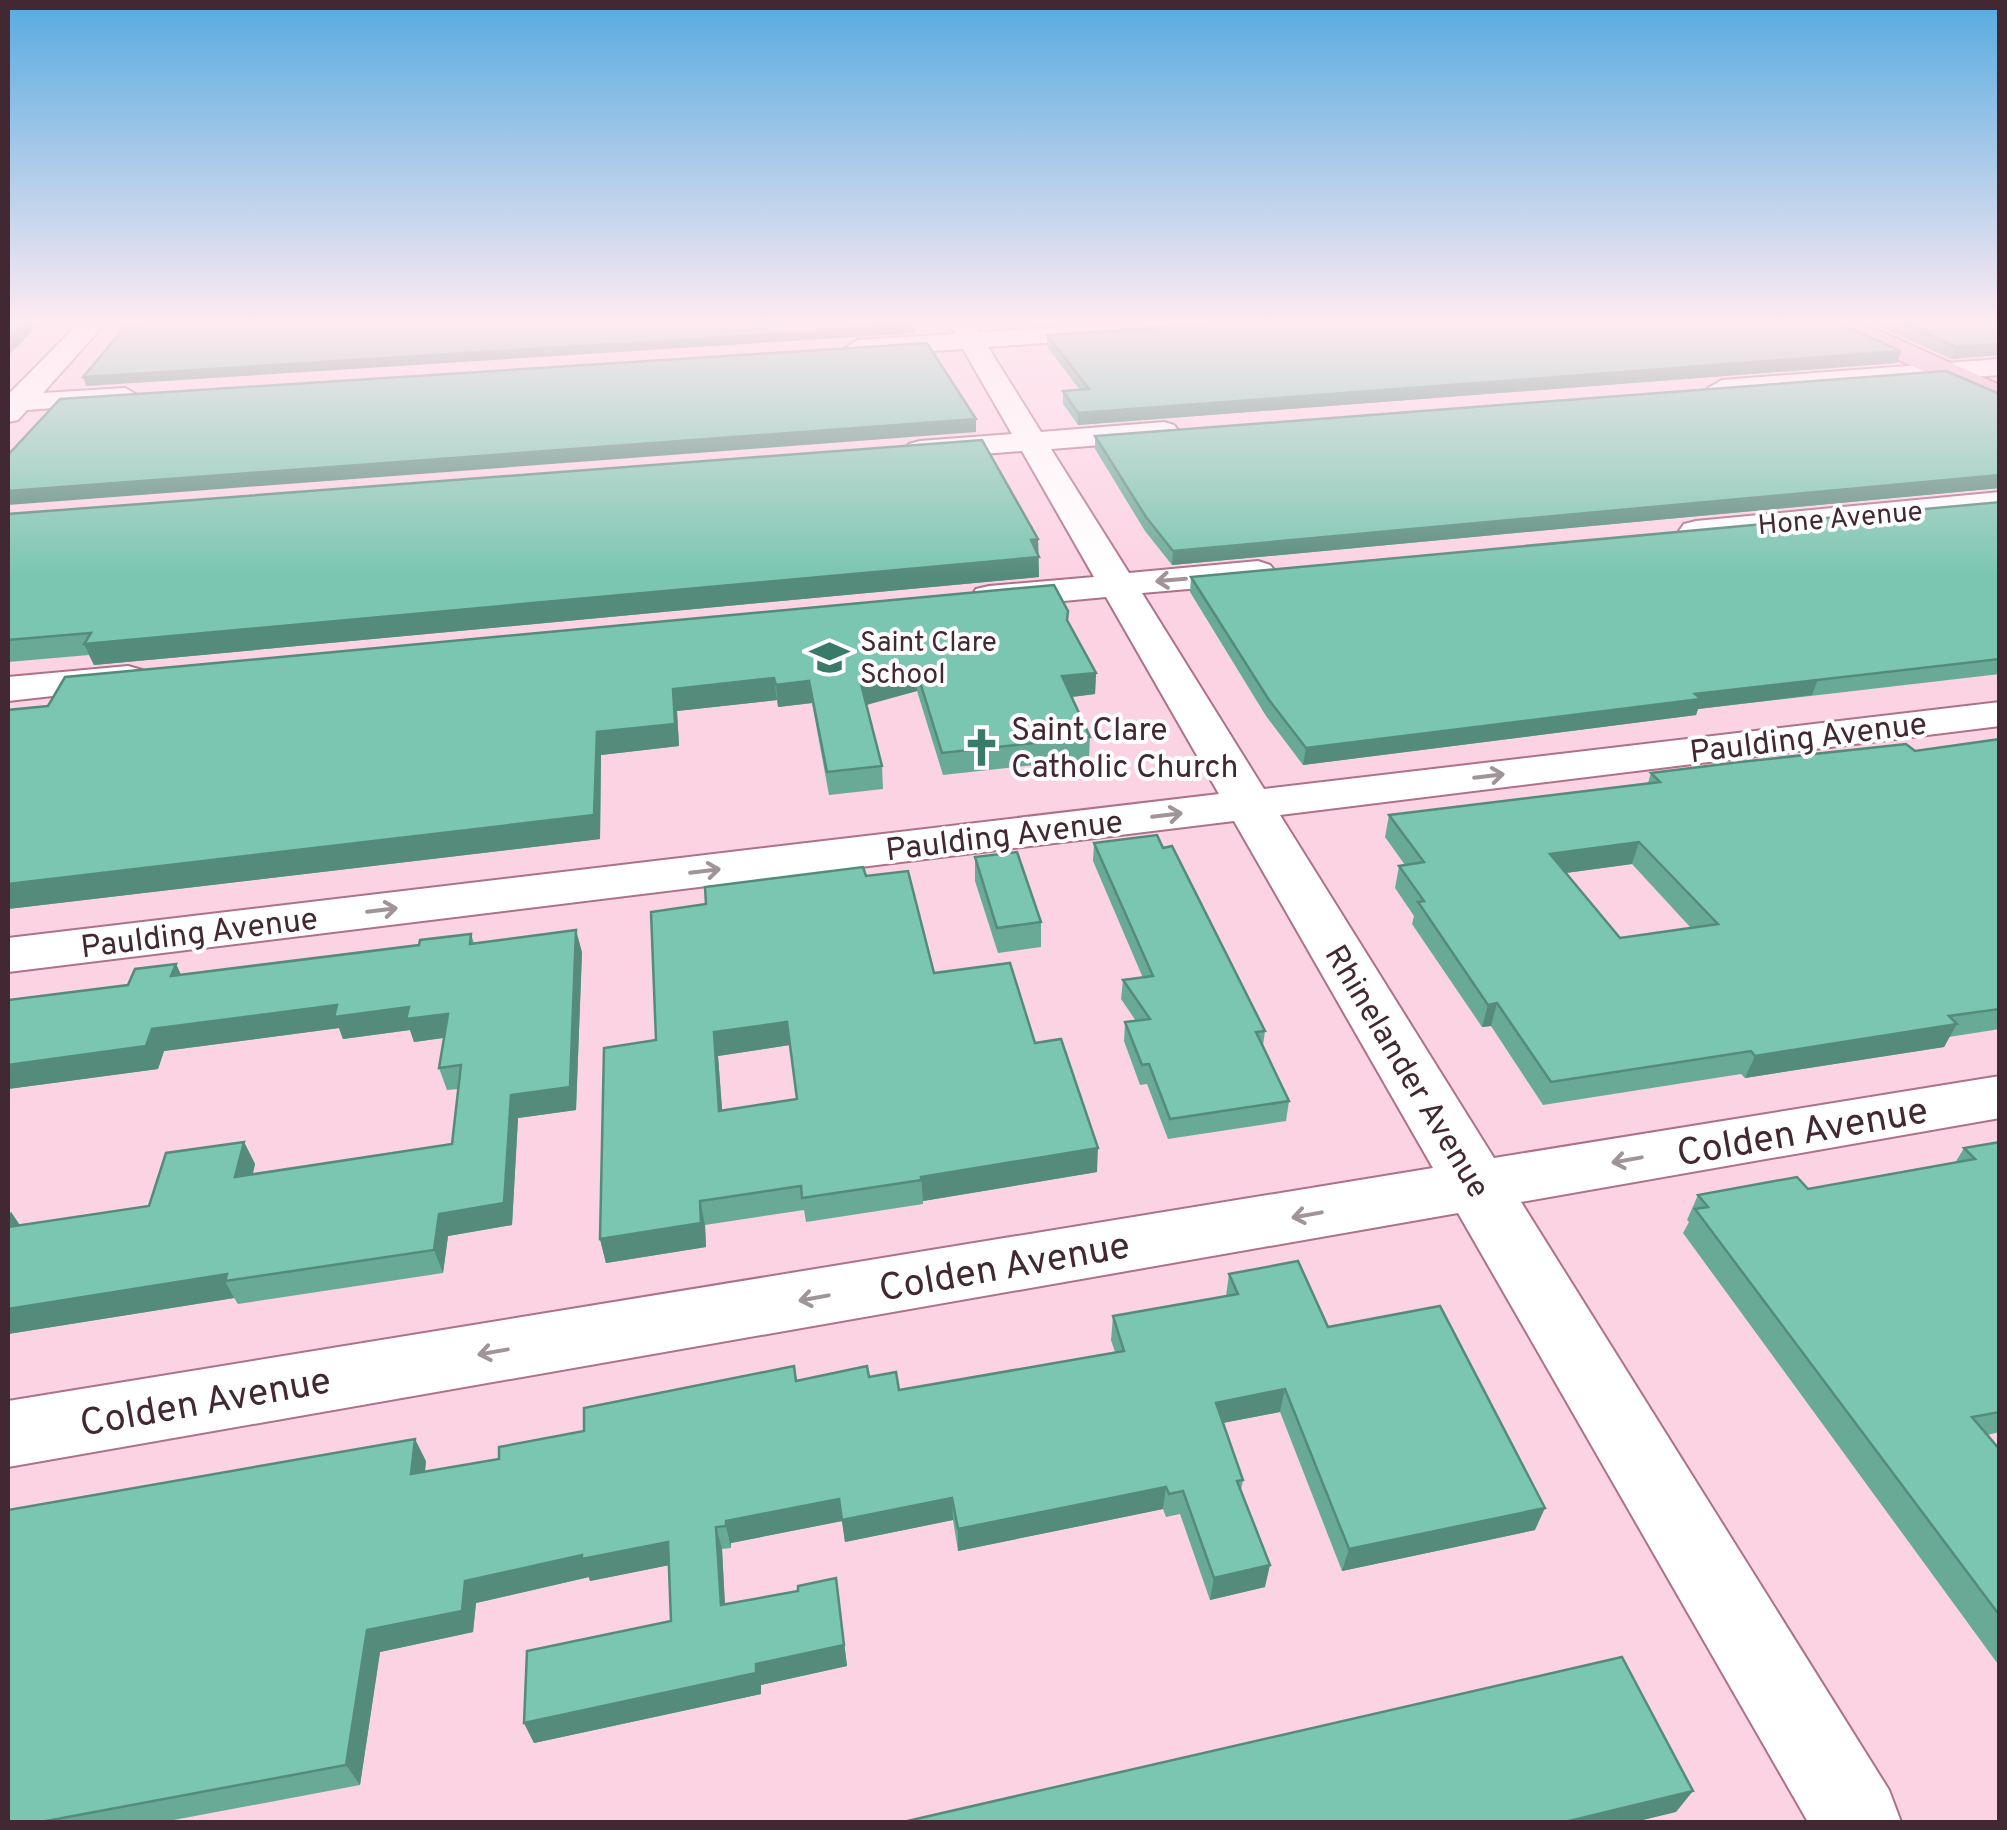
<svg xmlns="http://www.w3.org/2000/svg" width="2007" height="1830" font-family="Overpass,sans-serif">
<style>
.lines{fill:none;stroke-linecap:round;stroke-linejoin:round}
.minor-casing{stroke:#ae718a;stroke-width:4}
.major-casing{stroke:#9f627b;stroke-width:4}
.minor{fill:#fff;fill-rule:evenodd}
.major{fill:#e3b3c7;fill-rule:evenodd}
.wall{fill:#69aa97;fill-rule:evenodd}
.shaded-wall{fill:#558b7b}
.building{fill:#7ac6b0;stroke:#558b7b;stroke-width:2.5;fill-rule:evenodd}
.oneway{stroke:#a09499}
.labels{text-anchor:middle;stroke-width:8;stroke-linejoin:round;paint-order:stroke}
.far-street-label{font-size:28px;fill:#422833;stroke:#fff}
.far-poi-label{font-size:28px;fill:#422833;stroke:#fff;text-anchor:start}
.poi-label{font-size:32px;fill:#422833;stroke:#fff;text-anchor:start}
.street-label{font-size:32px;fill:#422833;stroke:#fff}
.near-street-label{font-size:38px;fill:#422833;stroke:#fff}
</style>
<rect width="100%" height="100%" fill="#fcd3e3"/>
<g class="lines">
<defs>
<g id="minor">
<path d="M82,320H108L43,393L125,388L139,396L135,402L27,410L18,420L8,422V395Z"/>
<path d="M947,320H971L979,332L1112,324L1124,331L1112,338L988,347L1041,432L1164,422L1174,425L1179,431L1174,437L1164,440L1051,449L1129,573L1258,561L1270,565L1276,572L1270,579L1258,583L1142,593L1264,789L2000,702V726L1280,815L1494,1158L2000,1076V1118L1521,1202L1889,1790L1901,1822H1808L1458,1213L8,1467V1401L1433,1168L1234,821L8,972V938L1219,794L1106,597L989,608L976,605L971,597L976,589L989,586L1094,577L1022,451L920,459L909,456L905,450L909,444L920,441L1012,434L963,349L858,356L845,348L858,340L955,334Z"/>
<path d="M2000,359V375L1722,396L1708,388L1722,380Z"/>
<path d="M2000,492V512L1696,541L1684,538L1679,531L1684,524L1696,521Z"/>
<path d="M128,666L142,670L148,678L142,686L8,701V677Z"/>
</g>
<path id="major" d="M1820,320H1855L2000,385V406L1824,326Z"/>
</defs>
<use href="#minor" class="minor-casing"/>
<use href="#major" class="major-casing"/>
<use href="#minor" class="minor"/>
<use href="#major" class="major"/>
</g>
<g class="wall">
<path d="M1865,320H2000V355L1951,359Z"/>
<path d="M1047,335L1901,351L1897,363L1078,425L1063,404V391L1080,390L1047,347Z"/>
<path d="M2000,394V488L1172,565L1145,531L1095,449V436Z"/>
<path d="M2000,502V674L1698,709L1696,715L1303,765L1266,716L1190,592L1191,577Z"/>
<path d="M8,514L1038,539L1039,577L94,665L89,655L8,662Z"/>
<path d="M1067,620L1096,673L1095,694L1072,697L1090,737L1089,759L943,775L917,691L866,704L882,766L883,789L829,795L812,703L778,707L777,700L677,711L679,746L601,755L600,839L8,909V710Z"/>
<path d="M2000,739V1029L1949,1037L1944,1047L1745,1078L1741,1074L1543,1105L1491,1026L1482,1027L1412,924L1414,916L1395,888L1399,866L1405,865L1385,837L1389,815L1648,783L1651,773L1915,751ZM1632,864L1691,928L1620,938L1566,873Z"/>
<path d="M1094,843L1265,1031L1263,1046L1289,1101L1286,1121L1168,1139L1147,1084L1140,1085L1124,1041L1125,1022L1136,1021L1121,999L1123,980L1143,978L1093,861Z"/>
<path d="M975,857L1041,922V947L998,953L975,881Z"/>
<path d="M866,876L934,973L1035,1043L1097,1172L923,1201V1204L806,1222L804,1210L705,1225L706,1247L606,1263L600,1239L656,1040L706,904ZM790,1045L797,1099L722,1110L718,1056Z"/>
<path d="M471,934L474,943L582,952L576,1110L518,1118L512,1225L448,1236L443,1273L238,1304L234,1298L8,1334V1213L11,1212L20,1225L149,1206L244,1142L255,1164L253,1174L452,1144L458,1089L447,1090L439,1068L444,1038L414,1042L410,1030L343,1039L339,1028L164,1051L158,1069L8,1089V1000L128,985L176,964L181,975L419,945Z"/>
<path d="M2000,1142V1432L1987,1435L2000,1450V1667L1683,1233L1689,1222L1687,1220L1698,1195L1808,1189L1955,1163L1964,1148Z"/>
<path d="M1229,1274L1328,1327L1535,1530L1342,1571L1280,1412L1223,1423L1243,1480L1241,1490L1265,1587L1210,1600L1180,1514L1166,1517L1163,1509L958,1551L953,1520L845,1542L842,1521L731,1543V1548L722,1549L725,1604L798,1591L836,1578L847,1666L761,1685V1694L534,1743L524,1723L671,1621L669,1565L590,1581L589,1577L476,1603L473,1632L380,1652L360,1785L163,1822H8L426,1461L425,1472L499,1459L584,1431L796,1381L869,1377L899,1390L1115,1352L1111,1340L1113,1316L1226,1296Z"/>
</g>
<g class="shaded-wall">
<path d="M28,320H43L8,356V340Z"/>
<path d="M1024,320H1103L1023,325Z"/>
<path d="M914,325L915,333L86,386L83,377Z"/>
<path d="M2000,344V355L1951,359L1956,347Z"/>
<path d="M1901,351L1897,363L1078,425V413Z"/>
<path d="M976,419V432L8,505V491Z"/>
<path d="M2000,475V488L1172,565L1173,551Z"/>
<path d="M1038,539L1039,577L94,665L84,644Z"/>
<path d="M916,669L917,691L863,706L861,684Z"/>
<path d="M1096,673L1095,694L1062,698V676Z"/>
<path d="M774,678L777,700L677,711L679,746L601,755L600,839L8,909V884L597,732L673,689Z"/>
<path d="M1818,679L1812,695L1698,709L1696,715L1303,765L1306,748L1695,694Z"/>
<path d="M809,681L812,703L778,707L776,685Z"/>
<path d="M1639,842L1632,864L1543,876L1550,854Z"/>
<path d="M576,930L582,952L576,1110L518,1118L512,1225L448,1236L443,1273L434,1250L439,1214L511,1095Z"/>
<path d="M176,964L186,986L171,976Z"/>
<path d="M1497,1003L1491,1026L1482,1027L1488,1005Z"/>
<path d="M337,1005L409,1007L448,1014L456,1036L414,1042L410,1030L343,1039L339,1028L164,1051L158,1069L8,1089V1065L152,1029Z"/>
<path d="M787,1022L790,1045L718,1056L724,1134L719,1111L714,1032Z"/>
<path d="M1957,1024L1944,1047L1745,1078L1755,1056Z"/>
<path d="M244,1142L255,1164L246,1199L235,1177Z"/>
<path d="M1098,1148L1097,1172L923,1201L921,1177Z"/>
<path d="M700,1201L705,1225L706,1247L606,1263L600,1239Z"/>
<path d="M11,1212L26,1235L8,1231V1221Z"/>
<path d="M227,1274L225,1281L234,1298L8,1334V1309Z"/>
<path d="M1285,1389L1280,1412L1212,1425L1216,1403Z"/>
<path d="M415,1439L426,1461L422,1497L411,1474Z"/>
<path d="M1166,1487L1163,1509L958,1551V1529Z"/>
<path d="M952,1498L953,1520L845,1542L842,1521L731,1543V1548L726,1526V1521L839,1499Z"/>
<path d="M1545,1508L1535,1530L1342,1571L1349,1549Z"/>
<path d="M716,1527L722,1549L726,1627L721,1605Z"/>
<path d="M668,1542L675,1564L590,1581L589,1577L476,1603L473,1632L380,1652L360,1785L346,1765L367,1630L465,1581L582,1555Z"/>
<path d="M1270,1565L1265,1587L1210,1600L1214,1578Z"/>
<path d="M836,1578L847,1666L761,1685V1694L534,1743L524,1723L756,1664Z"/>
<path d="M1693,1791L1676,1812L1635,1822H1565Z"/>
</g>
<g class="building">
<path d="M8,320H28L8,340Z"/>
<path d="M142,320H912L914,325L83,377L126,326H137Z"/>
<path d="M1270,320H1831L1901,351L1078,413L1063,391L1089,389L1047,335Z"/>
<path d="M1894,320H2000V344L1956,347Z"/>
<path d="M927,343L976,419L8,491V455L60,399Z"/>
<path d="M1946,371L2000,394V475L1173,551L1146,517L1095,436Z"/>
<path d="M982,440L1038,539L1031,540L1039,557L84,644L91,633L8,640V514Z"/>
<path d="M2000,502V659L1695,694L1701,699L1306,748L1269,700L1191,577Z"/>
<path d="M1054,585L1068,611L1067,620L1096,673L1062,676L1090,737L942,753L916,669L861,684L882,766L827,772L809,681L776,685L774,678L673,689L675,724L597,732L594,815L8,884V710L48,706L65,677Z"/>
<path d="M2000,739V1009L1949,1016L1957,1024L1755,1056L1751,1051L1551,1082L1497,1003L1488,1005L1418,902L1424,901L1399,866L1424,862L1389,815L1660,782L1651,773L1740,762L1906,744L1915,751ZM1639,842L1718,924L1620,938L1550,854Z"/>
<path d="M1157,835L1163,848L1172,846L1265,1031L1256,1032L1289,1101L1170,1119L1149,1064L1142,1065L1125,1022L1150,1019L1123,980L1153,976L1094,843Z"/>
<path d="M1017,852L1041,922L997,928L975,857Z"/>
<path d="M863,867L866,876L908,871L934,973L1010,963L1035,1043L1061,1039L1098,1148L921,1177L922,1180L802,1198L801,1186L700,1201L701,1223L600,1239L604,1048L656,1040L651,912L706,904L705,887ZM787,1022L797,1099L719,1111L714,1032Z"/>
<path d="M576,930L570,1087L511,1095L504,1203L439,1214L434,1250L225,1281L227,1274L8,1309V1227L149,1206L166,1153L244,1142L235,1177L452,1144L461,1065L439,1068L448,1014L406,1019L409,1007L334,1017L337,1005L152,1029L146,1046L8,1065V1000L128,985L135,969L176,964L171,976L419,945L420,940L471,934L470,944Z"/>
<path d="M2000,1142V1412L1972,1417L2000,1450V1616L1695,1209L1708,1207L1698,1195L1797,1177L1808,1189L1975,1159L1964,1148Z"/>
<path d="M1298,1261L1328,1327L1440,1306L1545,1508L1349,1549L1285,1389L1216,1403L1243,1480L1237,1481L1270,1565L1214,1578L1183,1491L1169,1494L1166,1487L958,1529L952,1498L842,1520L839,1499L726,1521V1526L716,1527L721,1605L798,1591V1586L836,1578L844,1645L756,1664V1673L524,1723L527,1651L671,1621L668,1542L582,1559V1555L465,1581L462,1611L367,1630L346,1765L41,1822H8V1510L415,1439L411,1474L499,1459V1447L584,1431V1408L794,1366L796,1381L867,1366L869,1377L896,1372L899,1390L1124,1351L1113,1316L1238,1294L1229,1274Z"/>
<path d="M1622,1657L1693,1791L1565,1822H903Z"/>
</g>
<defs><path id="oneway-shaft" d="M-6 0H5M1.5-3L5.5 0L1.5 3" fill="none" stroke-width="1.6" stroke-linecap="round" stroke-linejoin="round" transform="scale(2.5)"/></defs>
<g class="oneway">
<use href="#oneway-shaft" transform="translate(1171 580) rotate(175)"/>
<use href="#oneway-shaft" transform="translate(1489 776) rotate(-7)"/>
<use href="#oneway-shaft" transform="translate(1167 815) rotate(-7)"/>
<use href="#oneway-shaft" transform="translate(705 871) rotate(-7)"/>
<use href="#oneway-shaft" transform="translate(382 910) rotate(-7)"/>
<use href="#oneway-shaft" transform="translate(1627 1160) rotate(170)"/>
<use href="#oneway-shaft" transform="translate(1307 1215) rotate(170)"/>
<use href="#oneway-shaft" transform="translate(814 1298) rotate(170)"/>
<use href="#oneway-shaft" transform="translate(493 1352) rotate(170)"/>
</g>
<linearGradient id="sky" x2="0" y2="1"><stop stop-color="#56aae0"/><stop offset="0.56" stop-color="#feebf2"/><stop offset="1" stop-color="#feebf2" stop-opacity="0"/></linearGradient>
<rect width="2007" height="576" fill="url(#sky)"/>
<defs>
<symbol id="school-bare" viewBox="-9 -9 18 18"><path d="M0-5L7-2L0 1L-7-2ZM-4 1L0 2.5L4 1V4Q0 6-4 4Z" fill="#3a7a69" stroke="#fff" stroke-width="2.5" paint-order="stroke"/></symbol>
<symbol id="church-bare" viewBox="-9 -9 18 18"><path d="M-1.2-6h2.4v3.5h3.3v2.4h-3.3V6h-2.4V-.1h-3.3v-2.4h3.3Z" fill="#3a7a69" stroke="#fff" stroke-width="2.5" paint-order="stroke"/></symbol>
</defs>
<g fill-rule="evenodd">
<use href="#school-bare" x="802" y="630" width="55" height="55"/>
<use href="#church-bare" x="954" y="720" width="55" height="55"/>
</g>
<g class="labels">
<g class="far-street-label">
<text transform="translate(1840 517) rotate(-5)" y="10">Hone Avenue</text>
</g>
<g class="far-poi-label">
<text x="860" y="651">Saint Clare<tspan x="860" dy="32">School</tspan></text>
</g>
<g class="poi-label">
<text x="1011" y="740">Saint Clare<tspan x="1011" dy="37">Catholic Church</tspan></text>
</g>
<g class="street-label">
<text transform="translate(1808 737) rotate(-7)" y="11">Paulding Avenue</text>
<text transform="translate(1004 835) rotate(-7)" y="11">Paulding Avenue</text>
<text transform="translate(199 932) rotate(-7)" y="11">Paulding Avenue</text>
<text transform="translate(1408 1071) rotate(59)" y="11">Rhinelander Avenue</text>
</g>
<g class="near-street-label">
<text transform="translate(1802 1131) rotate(-10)" y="13">Colden Avenue</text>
<text transform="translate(1004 1266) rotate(-10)" y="13">Colden Avenue</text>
<text transform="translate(205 1401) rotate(-10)" y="13">Colden Avenue</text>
</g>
</g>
<rect width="2007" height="1830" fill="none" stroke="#422833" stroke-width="20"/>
</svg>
